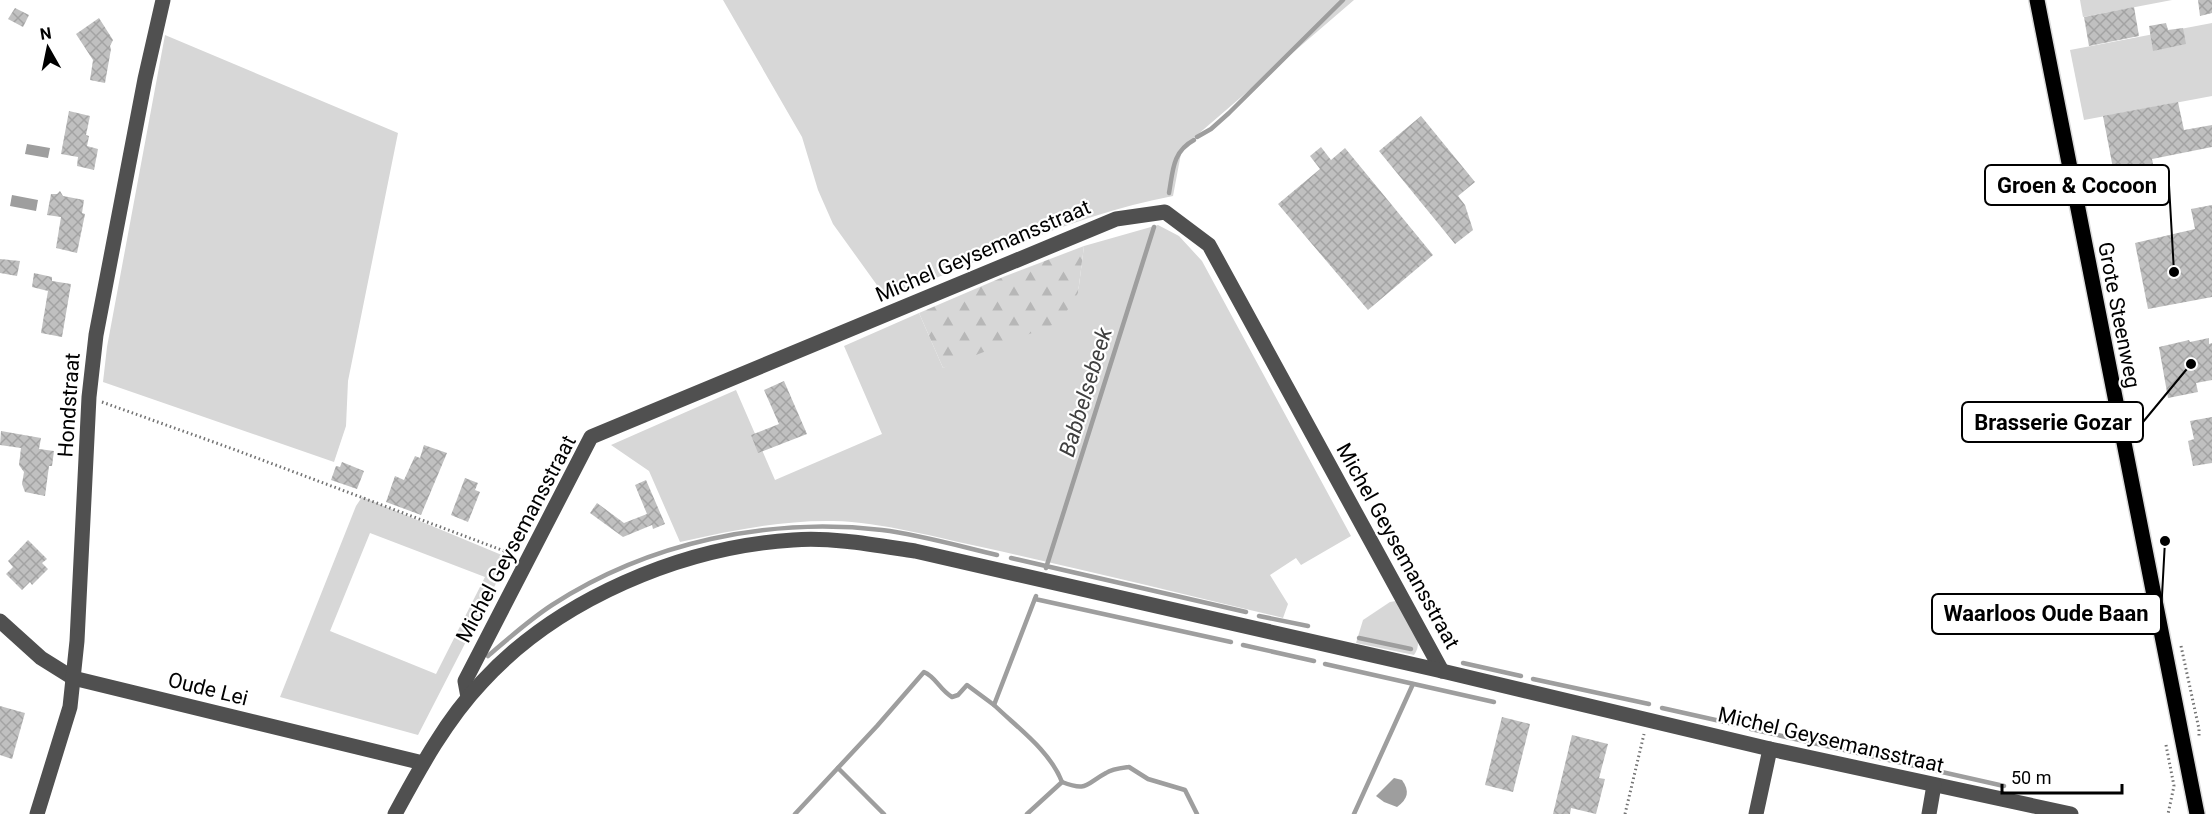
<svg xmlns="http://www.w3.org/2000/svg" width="2212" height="814" font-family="Roboto,sans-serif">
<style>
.green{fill:#d7d7d7;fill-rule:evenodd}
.forest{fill:url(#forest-firs)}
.water{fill:#9e9e9e}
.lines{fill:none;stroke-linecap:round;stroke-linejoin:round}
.stream{stroke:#9e9e9e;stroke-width:4.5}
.building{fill:url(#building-cross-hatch)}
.major-casing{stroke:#dbdbdb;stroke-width:18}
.path{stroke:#727272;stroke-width:3;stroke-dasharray:1.5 3;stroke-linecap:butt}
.minor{stroke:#505050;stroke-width:15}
.major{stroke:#000;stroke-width:15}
.labels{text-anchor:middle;stroke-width:4.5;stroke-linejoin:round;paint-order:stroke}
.street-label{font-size:21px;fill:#000;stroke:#fff}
.water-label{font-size:22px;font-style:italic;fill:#3f3f3f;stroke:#fff}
.leader{fill:none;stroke:#000;stroke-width:2}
.callout-dot{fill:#000;stroke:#fff;stroke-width:2}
.callout{fill:#fff;stroke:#000;stroke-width:2}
.callout-label{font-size:22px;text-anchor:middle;font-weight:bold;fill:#000}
</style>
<defs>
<pattern id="forest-firs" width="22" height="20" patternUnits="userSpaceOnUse" patternTransform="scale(1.5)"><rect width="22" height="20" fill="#d7d7d7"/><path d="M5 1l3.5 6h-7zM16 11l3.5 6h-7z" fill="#b7b7b7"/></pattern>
<pattern id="building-cross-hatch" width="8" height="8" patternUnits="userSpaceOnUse" patternTransform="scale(1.5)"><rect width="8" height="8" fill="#c0c0c0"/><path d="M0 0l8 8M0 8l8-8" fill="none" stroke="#a3a3a3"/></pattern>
</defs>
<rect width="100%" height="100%" fill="#fff"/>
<g class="green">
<path d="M723,0H1354L1182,148L1173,196C1073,215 980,260 887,299L833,224L818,190L802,137Z"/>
<path d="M2080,0H2172L2083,17Z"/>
<path d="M2212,23V96L2084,120L2070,50Z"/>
<path d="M165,35L398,133L348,381L346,426L334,462L103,382L107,347Z"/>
<path d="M1158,225L1179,236L1202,261L1351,536L1301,565L1296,558L1270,575L1288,604L1283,618C1184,594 1085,570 986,548C938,538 882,522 833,521C781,520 730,531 680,542L649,471L611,445L736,390L775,480L882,434L844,346L919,313L943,368L1078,293L1084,246Z"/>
<path d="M362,497L509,558L418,735L280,697L356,506ZM370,533L485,577L436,674L330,631Z"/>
<path d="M1396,601C1405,616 1427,638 1414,655L1356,643L1363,620L1390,602Z"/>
</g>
<path class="forest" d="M1084,246L1078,293L1060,322L943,368L919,313L1003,277Z"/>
<g class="water">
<path d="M27,144L50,148L48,158L25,154Z"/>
<path d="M12,195L38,200L36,211L10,206Z"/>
<path d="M1394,778L1402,780C1410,791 1408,799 1397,807L1384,802L1376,796Z"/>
</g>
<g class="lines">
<g class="stream">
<path d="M1197,137L1211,129L1229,113L1343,0"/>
<path d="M1169,193C1173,171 1172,152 1194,140"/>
<path d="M1011,558L1246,612"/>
<path d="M1046,568L1154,227"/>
<path d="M1035,599L1231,642"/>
<path d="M1259,616L1308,626"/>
<path d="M1359,638L1411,649"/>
<path d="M1243,645L1314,661"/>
<path d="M488,656C509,638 529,620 552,605C649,542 768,517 882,530C921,535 959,546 997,555"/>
<path d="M1463,663L1521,676"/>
<path d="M1325,664L1494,702"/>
<path d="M1533,679L1649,704"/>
<path d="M994,705C1019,729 1050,751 1062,782L1027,814"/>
<path d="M1662,708L1738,725"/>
<path d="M1751,729L2004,786"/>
<path d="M838,768L884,814"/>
<path d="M1062,782C1088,792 1085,784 1106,773C1112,769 1122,768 1129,767L1148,779L1185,790L1197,814"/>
<path d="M795,814L877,726L924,672C936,677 939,689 952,697L958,695L967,685L994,705L1036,596"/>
<path d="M1354,814L1413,684"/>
</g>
</g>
<g class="building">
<path d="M2198,0H2212V13L2200,16Z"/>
<path d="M2134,7L2139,36L2089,46L2084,17Z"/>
<path d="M15,8L29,15L23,27L8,19Z"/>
<path d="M99,18L113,40L110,46L111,49L105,83L90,80L93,60L76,34Z"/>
<path d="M2166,23L2168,30L2183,28L2186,44L2153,51L2149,26Z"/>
<path d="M2178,102L2184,130L2212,125V147L2152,159L2156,180L2147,182L2149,193L2142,194L2144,201L2120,205L2103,116Z"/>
<path d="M69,111L90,116L86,135L89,136L87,146L98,149L94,170L77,166L78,157L61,154Z"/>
<path d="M1421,116L1475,182L1458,196L1465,205L1473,230L1455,244L1379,151Z"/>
<path d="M1321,147L1331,160L1345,148L1433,255L1368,310L1278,204L1320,169L1310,156Z"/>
<path d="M60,191L63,196L84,200L82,213L85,214L77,253L56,248L61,217L47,215L51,194H57Z"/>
<path d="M2212,205V297L2148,309L2135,243L2195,229L2191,209Z"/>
<path d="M0,259L20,261L17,276L0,273Z"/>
<path d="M34,273L52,277V281L71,284L62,337L41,333L48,291L32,287Z"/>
<path d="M2209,338V344L2212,343V380L2196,383L2198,392L2168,398L2159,347L2189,340L2190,342Z"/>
<path d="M784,381L807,434L758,453L751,435L779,424L764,390Z"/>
<path d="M2212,417V463L2193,466L2188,441L2194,439L2190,421Z"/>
<path d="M1,431L41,438L39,449L54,451L52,466H49L45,496L25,492L22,484L24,472L19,465L21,448L0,445Z"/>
<path d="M424,445L447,453L421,515L386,502L395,476L404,480L415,456L420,458Z"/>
<path d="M342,462L364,471L357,489L331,480L336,466L340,467Z"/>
<path d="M465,478L478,483L475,490L480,492L468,522L451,515Z"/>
<path d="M646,480L665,524L653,529L652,525L623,537L590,513L597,503L624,523L647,514L635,485Z"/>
<path d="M28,540L47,559L42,563L48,569L32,585L30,582L22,590L6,574L13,567L8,561Z"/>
<path d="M0,706L25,713L12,759L0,755Z"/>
<path d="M1502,717L1530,724L1513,792L1485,785Z"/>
<path d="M1572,735L1608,744L1599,778L1605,779L1596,814L1571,808L1570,814H1553Z"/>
</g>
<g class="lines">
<defs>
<path id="major" d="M2037,0L2197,814"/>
</defs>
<use href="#major" class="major-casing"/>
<g class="path">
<path d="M102,402L233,449L515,555"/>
<path d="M2181,646L2199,729V736"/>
<path d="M2166,745L2174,786L2168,814"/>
<path d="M1625,814L1644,734"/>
</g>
<g class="minor">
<path d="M0,621L41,658L73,678L423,763"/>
<path d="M468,697L465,681L591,437L1116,219L1165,212L1209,245L1442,671"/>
<path d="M37,814L70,707L77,641L89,397L96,335L145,79L163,0"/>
<path d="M395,814C420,768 446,720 482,682C558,599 682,547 793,540C833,537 875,545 915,551L1442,671L1770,749L2071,814"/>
<path d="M1756,814L1770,749"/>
<path d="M1929,814L1934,785"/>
</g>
<use href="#major" class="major"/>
</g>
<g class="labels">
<g class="street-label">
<text transform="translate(983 251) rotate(-23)" y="7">Michel Geysemansstraat</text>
<text transform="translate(2119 315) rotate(79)" y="7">Grote Steenweg</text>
<text transform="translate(69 405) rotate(-86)" y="7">Hondstraat</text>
<text transform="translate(516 539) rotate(-62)" y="7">Michel Geysemansstraat</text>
<text transform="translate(1398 546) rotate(61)" y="7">Michel Geysemansstraat</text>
<text transform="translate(208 689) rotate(14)" y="7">Oude Lei</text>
<text transform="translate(1831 740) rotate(13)" y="7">Michel Geysemansstraat</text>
</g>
<g class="water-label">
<text transform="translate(1085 392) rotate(-73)" y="8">Babbelsebeek</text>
</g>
</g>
<path class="leader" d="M2174 272L2169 185M2191 364L2143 422M2165 541L2161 614"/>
<g class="callout-dot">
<circle cx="2174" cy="272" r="6"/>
<circle cx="2191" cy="364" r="6"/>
<circle cx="2165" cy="541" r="6"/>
</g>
<g class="callout">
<rect x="1985" y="165" width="184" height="40" rx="6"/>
<rect x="1962" y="402" width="181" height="40" rx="6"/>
<rect x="1932" y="594" width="229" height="40" rx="6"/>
</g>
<g class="callout-label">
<text x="2077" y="193">Groen &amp; Cocoon</text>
<text x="2053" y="430">Brasserie Gozar</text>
<text x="2046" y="621">Waarloos Oude Baan</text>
</g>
<g transform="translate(48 48) rotate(351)" stroke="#ffffff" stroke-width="4.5" paint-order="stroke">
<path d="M0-4.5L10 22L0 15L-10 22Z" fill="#000000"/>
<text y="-9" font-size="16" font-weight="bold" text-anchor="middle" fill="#000000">N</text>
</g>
<path d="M2002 784v9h120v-9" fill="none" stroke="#000000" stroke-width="3"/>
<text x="2011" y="784" font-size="18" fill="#000000" stroke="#ffffff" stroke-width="4.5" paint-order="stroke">50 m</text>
</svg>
